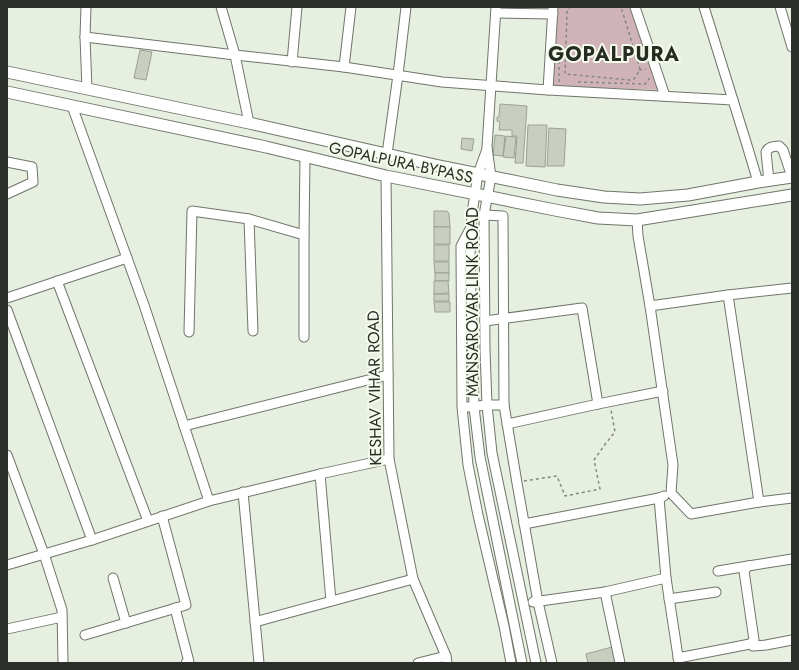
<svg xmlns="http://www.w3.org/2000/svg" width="799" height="670" font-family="Jost,sans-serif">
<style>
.green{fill:#d0b2b9}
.building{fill:#c8cfc1;stroke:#9ba295}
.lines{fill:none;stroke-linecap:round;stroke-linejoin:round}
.minor-casing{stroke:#6f7669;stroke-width:11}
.major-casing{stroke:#6f7669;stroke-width:13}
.path{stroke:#84897f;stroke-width:1.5;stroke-dasharray:3 3;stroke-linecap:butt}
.minor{stroke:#fff;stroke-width:9}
.major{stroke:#fff;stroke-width:11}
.labels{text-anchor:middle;stroke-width:4;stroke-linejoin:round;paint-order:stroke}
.street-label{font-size:16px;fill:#2c2f29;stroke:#f5fcee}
.district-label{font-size:20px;font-weight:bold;letter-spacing:1px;fill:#262c21;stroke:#f5fcee}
</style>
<rect width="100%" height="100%" fill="#e7efe1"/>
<path class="green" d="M556,7H632L659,90L553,86Z"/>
<g class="building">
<path d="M140,50L152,52L146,80L134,78Z"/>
<path d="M500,104L527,106L523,163H515L517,136H512V130H499L500,122L497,121V117H499Z"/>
<path d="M528,125H547L545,167L526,166Z"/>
<path d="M549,128L566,129L564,166H547Z"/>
<path d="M495,135L505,136L503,156L493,155Z"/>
<path d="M506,136L516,137L514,158L503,157Z"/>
<path d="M462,138L474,139L472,151L461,149Z"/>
<path d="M434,211H447L448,212L449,214L450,227H434Z"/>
<rect x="434" y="227" width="16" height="17"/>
<rect x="434" y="245" width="15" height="16"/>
<path d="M434,262H449V273H435Z"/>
<rect x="435" y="273" width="14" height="8"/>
<path d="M434,281H448L449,293L434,294Z"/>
<rect x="434" y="294" width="15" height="7"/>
<path d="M434,302H450V312H435Z"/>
<path d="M612,647L616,662L612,663H588L586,654Z"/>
</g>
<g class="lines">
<defs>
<g id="minor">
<path d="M86,7L85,37L87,89"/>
<path d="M221,7L235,55L249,123"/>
<path d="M496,7L487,147L491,177L484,215L485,350L487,405L492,453L536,663"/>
<path d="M635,7L665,96"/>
<path d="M704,7L746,142L758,182"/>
<path d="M780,7L792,47"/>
<path d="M496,13L553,14"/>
<path d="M85,37L235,55L344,67L442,82L548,90L733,100"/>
<path d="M292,62L297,7"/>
<path d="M344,67L351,7"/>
<path d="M548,90L553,7"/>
<path d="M487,149L478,174L472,213L470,256L474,407L480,457L522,663"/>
<path d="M387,154L398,75L406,7"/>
<path d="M7,162L32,167L33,182L7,194"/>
<path d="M386,176L389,459L413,579L446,656L447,663"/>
<path d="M769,181L766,152C768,147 773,146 779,146L783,150L792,177"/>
<path d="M484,215L503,216L504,405L517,483L538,602L552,663"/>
<path d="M249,219L304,235V337"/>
<path d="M637,220L638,236L650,306L673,465L671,493L691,514L759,502L792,498"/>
<path d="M470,229L461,246L462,407L468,465L478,515L504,626L511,663"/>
<path d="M304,235L305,157"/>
<path d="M57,281L148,521"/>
<path d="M728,295L759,502"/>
<path d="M7,298L127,258"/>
<path d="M650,306L728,295L792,288"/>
<path d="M7,310L92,540"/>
<path d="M485,321L582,308L598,404"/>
<path d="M189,332L192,211L249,219L253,331"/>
<path d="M468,407L487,405H504"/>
<path d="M507,424L598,404L663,391"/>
<path d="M184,426L388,375"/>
<path d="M7,455L44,554L62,610L63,663"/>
<path d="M320,474L331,601"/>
<path d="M243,492L259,663"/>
<path d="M659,498L666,578L679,663"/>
<path d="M209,501L320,474L389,459"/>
<path d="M524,524L659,498L664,496"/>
<path d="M7,565L92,540L209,501L144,305L72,106"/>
<path d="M718,571L748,566"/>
<path d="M113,578L126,623"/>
<path d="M605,592L620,663"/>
<path d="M669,599L716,592"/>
<path d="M533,602L605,592L666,578"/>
<path d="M175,608L189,662L186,663"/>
<path d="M255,622L413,579"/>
<path d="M7,629L62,617"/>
<path d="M85,635L186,605L162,516"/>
<path d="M753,646L766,645L792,640"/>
<path d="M678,658L750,644L754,640L744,571L748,566L792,559"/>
<path d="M418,663L446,656"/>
</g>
<g id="major">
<path d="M7,72L249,123L435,165L557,190L604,197L640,199L688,195L758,182L792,177"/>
<path d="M7,92L266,147L386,176L555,210L598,218L637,220L792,195"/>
</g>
</defs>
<use href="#minor" class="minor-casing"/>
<use href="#major" class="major-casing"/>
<g class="path">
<path d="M571,7L568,8L567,13L565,74L630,80L634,79L638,73L640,69L621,7"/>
<path d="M639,70L646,69"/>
<path d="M559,82V62"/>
<path d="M578,82L645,84L649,79V78"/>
<path d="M524,481L557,476L565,496L600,489L594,460L606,443L615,432L611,410"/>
</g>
<use href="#minor" class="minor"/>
<use href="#major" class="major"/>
</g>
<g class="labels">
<g class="street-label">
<text transform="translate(401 162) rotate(12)" y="6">GOPALPURA BYPASS</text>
<text transform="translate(472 302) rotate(-90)" y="6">MANSAROVAR LINK ROAD</text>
<text transform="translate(374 388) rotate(-91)" y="6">KESHAV VIHAR ROAD</text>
</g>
<g class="district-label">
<text x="614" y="61">GOPALPURA</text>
</g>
</g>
<rect width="799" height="670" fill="none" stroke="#2c2f29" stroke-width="16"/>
</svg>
